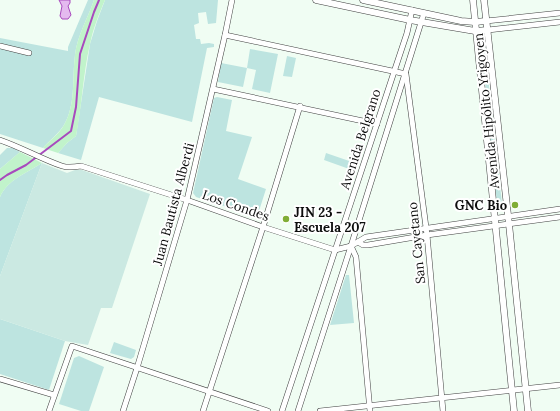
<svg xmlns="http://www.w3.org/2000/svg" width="560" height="411" font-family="Lora,serif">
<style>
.green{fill:#bde4e0}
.sand{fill:#c1f3cb}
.pitch{fill:#cbe9e2}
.water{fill:#e4baef;stroke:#a84abd}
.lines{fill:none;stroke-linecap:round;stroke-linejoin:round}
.stream{stroke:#a84abd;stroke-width:2}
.minor-casing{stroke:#404040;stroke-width:6}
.tertiary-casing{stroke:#404040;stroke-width:7}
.minor{stroke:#fff;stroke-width:5}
.tertiary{stroke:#fff;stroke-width:6}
.poi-dot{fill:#80ad36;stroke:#fff;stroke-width:1.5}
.labels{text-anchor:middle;stroke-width:4;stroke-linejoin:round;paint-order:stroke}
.street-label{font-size:13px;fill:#0d0d0d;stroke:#fff}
.poi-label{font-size:13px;font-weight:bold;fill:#0d0d0d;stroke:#fff;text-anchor:end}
</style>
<rect width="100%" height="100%" fill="#f0fdf3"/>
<g class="green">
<path d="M88,0H94C88,18 77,36 75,55C72,79 76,104 64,125C59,133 49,141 43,148L0,134V38L68,51V47Z"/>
<path d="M105,0H218L216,23L208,24L206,12L198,13L199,23L194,25L196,39H200L201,44L209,43L214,44V47L207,48L192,122L99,97L81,160L58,153L67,143L76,136L90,44L97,21Z"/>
<path d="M481,41H484L502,204H497Z"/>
<path d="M250,49L278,54L270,93L252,89L256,70L247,68L243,87L218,82L221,63L247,68Z"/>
<path d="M287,56L296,58L292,77L283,76Z"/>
<path d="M217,97L232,100L226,131L252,137L238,179L266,189L258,214L255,216L196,197L193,193L214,98Z"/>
<path d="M7,148H13L20,152L0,169V155Z"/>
<path d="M326,153L355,163L352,170L324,160Z"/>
<path d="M42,163L0,276V197C8,179 27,173 42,163Z"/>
<path d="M346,275H349L354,323L330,325Z"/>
<path d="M0,319L65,341L49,390L0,374Z"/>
<path d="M114,342L136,350L134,357L131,359L110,353Z"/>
<path d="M79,356L104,367L89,411H81L59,404L74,358Z"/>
</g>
<g class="sand">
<path d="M94,0H105C99,14 93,29 90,44C83,74 82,106 76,136L67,143L58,153L43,148C49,141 59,134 64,125C76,104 72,79 75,55C77,36 88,18 94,0Z"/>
<path d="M20,152L42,163C27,173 8,179 0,197V169Z"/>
</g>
<path class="pitch" d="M42,163L67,173L75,170H82L150,194L112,308H101L88,345L65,341L0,319V276Z"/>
<path class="water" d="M59,0H70V3L68,6L71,15L68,19H62L60,16L62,6Z"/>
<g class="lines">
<path class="stream" d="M0,180L7,175L26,165L71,131L76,107L80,54L94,12L99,0"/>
<defs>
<g id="minor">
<path d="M486,21L560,13"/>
<path d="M488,30L560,22"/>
<path d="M225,35L406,74L427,235L443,411"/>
<path d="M0,46L29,53"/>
<path d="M213,89L377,124"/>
<path d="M0,140C21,147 41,159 62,166C68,168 75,167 81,166L187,200L263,227L335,250L351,246L366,237L560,209"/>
<path d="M358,242L363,245H368L427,235L560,217"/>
<path d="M351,246L356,257L370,411"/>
<path d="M0,379L54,395"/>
<path d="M49,411L72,346L268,411"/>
<path d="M123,411L137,368L187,200L225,35L232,0"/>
<path d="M203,411L263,227L300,106"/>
<path d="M282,411L394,72L407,33L412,10"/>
<path d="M298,411L351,246L424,13"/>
<path d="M320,411L560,385"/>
</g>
<g id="tertiary">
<path d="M316,0L410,20L475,31L488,30"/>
<path d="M363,0L461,21L475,22L486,21"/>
<path d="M473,0L514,411"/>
<path d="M484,0L509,224L528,411"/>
</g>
</defs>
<use href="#minor" class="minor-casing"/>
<use href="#tertiary" class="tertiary-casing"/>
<use href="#minor" class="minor"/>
<use href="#tertiary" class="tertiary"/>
</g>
<g class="poi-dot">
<circle cx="515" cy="205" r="4"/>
<circle cx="286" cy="219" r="4"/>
</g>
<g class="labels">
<g class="street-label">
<text transform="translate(486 111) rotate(-96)" y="5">Avenida Hipólito Yrigoyen</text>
<text transform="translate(360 139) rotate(-72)" y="5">Avenida Belgrano</text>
<text transform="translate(173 204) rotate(-75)" y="5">Juan Bautista Alberdi</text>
<text transform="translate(236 205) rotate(19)" y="5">Los Condes</text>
<text transform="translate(416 243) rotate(-96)" y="5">San Cayetano</text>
</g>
<g class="poi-label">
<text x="507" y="210">GNC Bio</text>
<text x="294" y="217" text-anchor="start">JIN 23 -<tspan x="294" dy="15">Escuela 207</tspan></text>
</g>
</g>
</svg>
